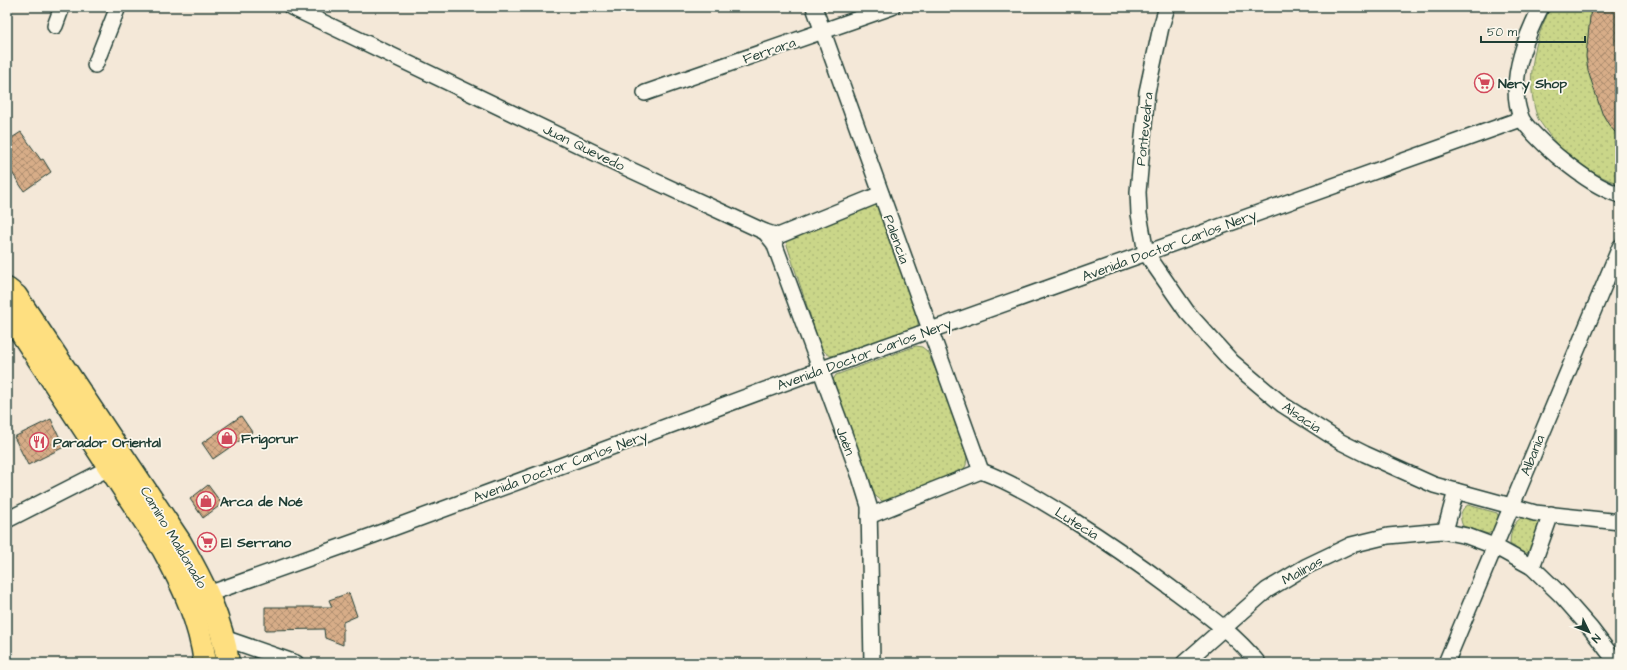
<svg xmlns="http://www.w3.org/2000/svg" width="1627" height="670" font-family="'Architects Daughter',sans-serif">
<style>
.grass{fill:url(#grass-dots);stroke:#748a5e}
.building{fill:url(#building-cross-hatch);stroke:#1f3d34}
.lines{fill:none;stroke-linecap:round;stroke-linejoin:round}
.street-casing{stroke:#1f3d34;stroke-width:18}
.primary-casing{stroke:#1f3d34;stroke-width:25}
.street{stroke:#fbf7ec;stroke-width:15}
.primary{stroke:#fedf80;stroke-width:22}
.labels{text-anchor:middle;stroke-width:3.5;stroke-linejoin:round;paint-order:stroke}
.street-label{font-size:14px;fill:#1f3d34;stroke:#fbf7ec}
.poi-label{font-size:14px;font-weight:bold;fill:#1f3d34;stroke:#fbf7ec;text-anchor:start}
</style>
<defs>
<pattern id="grass-dots" width="8" height="8" patternUnits="userSpaceOnUse"><rect width="8" height="8" fill="#cad689"/><path d="M2 2h.1M6 6h.1" fill="none" stroke="#adb977" stroke-width="1.8" stroke-linecap="round"/></pattern>
<pattern id="building-cross-hatch" width="8" height="8" patternUnits="userSpaceOnUse"><rect width="8" height="8" fill="#d7ad88"/><path d="M0 0l8 8M0 8l8-8" fill="none" stroke="#ae8e70"/></pattern>
</defs>
<rect width="100%" height="100%" fill="#f4e8d8"/>
<filter id="ink" filterUnits="userSpaceOnUse"><feTurbulence type="fractalNoise" baseFrequency=".025" numOctaves="2"/><feDisplacementMap in="SourceGraphic" scale="8" xChannelSelector="R" yChannelSelector="G"/><feConvolveMatrix kernelMatrix="1 2 1 2 8 2 1 2 1" color-interpolation-filters="sRGB"/></filter>
<g filter="url(#ink)">
<g class="grass">
<path d="M1551,7H1620V184C1589,174 1561,154 1543,126C1541,123 1538,120 1537,116C1525,80 1534,39 1551,7Z"/>
<path d="M874,203L881,212L918,317V325L912,329L833,356C826,355 824,351 820,346L785,239Z"/>
<path d="M916,346L922,347L927,351L944,388L965,447L967,457L966,465L963,471L890,501H882L873,494L832,381L836,375Z"/>
<path d="M1468,505L1497,513L1499,518L1495,530L1488,534L1463,526C1459,518 1460,509 1468,505Z"/>
<path d="M1524,517C1529,519 1536,519 1538,524C1540,528 1533,549 1529,551C1527,553 1526,553 1523,553L1510,544C1510,534 1513,520 1524,517Z"/>
</g>
<g class="building">
<path d="M1591,7H1620V138L1609,125L1602,113L1588,71L1586,56Z"/>
<path d="M21,132L41,160L43,159L51,172L24,191L7,165V141Z"/>
<path d="M241,416L252,432L213,459L202,443Z"/>
<path d="M51,419L64,447L28,465L14,437Z"/>
<path d="M208,485L222,504L203,518L190,499Z"/>
<path d="M349,593L357,616L343,622V645L325,638L324,629L265,630V607H332L329,600Z"/>
</g>
<g class="lines">
<defs>
<g id="street">
<path d="M291,7L618,164L765,232L778,236L881,194"/>
<path d="M814,7L981,471"/>
<path d="M1167,7L1161,27L1147,92L1138,192L1139,214L1146,253L1187,312L1232,362L1283,405L1341,442L1365,454L1434,485L1511,506L1535,513L1620,522"/>
<path d="M1541,7C1525,38 1507,82 1521,117C1524,126 1553,153 1561,159C1579,174 1598,188 1620,195"/>
<path d="M55,26L62,7"/>
<path d="M95,65L118,7"/>
<path d="M645,93L892,7"/>
<path d="M765,232L774,243L860,477L869,506L872,663"/>
<path d="M869,516L981,471C1013,483 1042,501 1071,519C1106,541 1139,564 1171,588C1202,611 1234,633 1258,663"/>
<path d="M7,520L117,464"/>
<path d="M1445,531L1456,491"/>
<path d="M1532,567L1551,514"/>
<path d="M208,594L374,535L819,370L1521,119"/>
<path d="M224,638L296,663"/>
<path d="M1184,663L1267,590L1307,566L1351,545L1388,536L1442,531L1467,536L1494,546L1532,567L1562,596L1591,629L1617,663"/>
<path d="M1446,663L1620,247"/>
</g>
<g id="primary">
<path d="M7,289L16,296L180,542C202,580 222,619 228,663"/>
<path d="M7,311L163,549C183,585 200,622 205,663"/>
</g>
</defs>
<use href="#street" class="street-casing"/>
<use href="#primary" class="primary-casing"/>
<use href="#street" class="street"/>
<use href="#primary" class="primary"/>
</g>
</g>
<defs>
<symbol id="supermarket-ring" viewBox="-11 -11 22 22"><circle r="9.5" fill="#fbf7ec" stroke="#d1495b" stroke-width="1.5"/><path d="M-6-5.5h2.5l.6 2H6L4.5 2H-2.5L-4.4-4H-6ZM-1.5 3.2a1.3 1.3 0 1 0 .1 0ZM3 3.2a1.3 1.3 0 1 0 .1 0Z" fill="#d1495b"/></symbol>
<symbol id="shop-ring" viewBox="-11 -11 22 22"><circle r="9.5" fill="#fbf7ec" stroke="#d1495b" stroke-width="1.5"/><path d="M-5-2.5h2.3a2.7 3.5 0 0 1 5.4 0H5L5.5 6h-11ZM-1.5-2.5h3a1.5 2.3 0 0 0-3 0Z" fill="#d1495b"/></symbol>
<symbol id="restaurant-ring" viewBox="-11 -11 22 22"><circle r="9.5" fill="#fbf7ec" stroke="#d1495b" stroke-width="1.5"/><path d="M-5-6h1v4h1v-4h1v4h1v-4h1v5L-1.5 .5V6h-2V.5L-5-1ZM5-6V6H3V1.5H1.5Q1.5-4 5-6Z" fill="#d1495b"/></symbol>
</defs>
<g fill-rule="evenodd">
<use href="#supermarket-ring" x="1473" y="72" width="22" height="22"/>
<use href="#shop-ring" x="216" y="427" width="22" height="22"/>
<use href="#restaurant-ring" x="28" y="431" width="22" height="22"/>
<use href="#shop-ring" x="195" y="490" width="22" height="22"/>
<use href="#supermarket-ring" x="196" y="531" width="22" height="22"/>
</g>
<g class="labels">
<g class="street-label">
<text transform="translate(769 50) rotate(-19)" y="5">Ferrara</text>
<text transform="translate(1144 129) rotate(-84)" y="5">Pontevedra</text>
<text transform="translate(584 147) rotate(26)" y="5">Juan Quevedo</text>
<text transform="translate(897 239) rotate(70)" y="5">Palencia</text>
<text transform="translate(1169 245) rotate(-20)" y="5">Avenida Doctor Carlos Nery</text>
<text transform="translate(864 354) rotate(-20)" y="5">Avenida Doctor Carlos Nery</text>
<text transform="translate(1302 417) rotate(34)" y="5">Alsacia</text>
<text transform="translate(846 441) rotate(69)" y="5">Jaén</text>
<text transform="translate(1532 455) rotate(-68)" y="5">Albania</text>
<text transform="translate(560 466) rotate(-20)" y="5">Avenida Doctor Carlos Nery</text>
<text transform="translate(1077 523) rotate(32)" y="5">Lutecia</text>
<text transform="translate(174 537) rotate(59)" y="5">Camino Maldonado</text>
<text transform="translate(1302 570) rotate(-29)" y="5">Malinas</text>
</g>
<g class="poi-label">
<text x="1498" y="88">Nery Shop</text>
<text x="241" y="443">Frigorur</text>
<text x="53" y="447">Parador Oriental</text>
<text x="220" y="506">Arca de Noé</text>
<text x="221" y="547">El Serrano</text>
</g>
</g>
<rect width="1627" height="670" fill="none" stroke="#fbf7ec" stroke-width="24"/>
<rect x="12" y="12" width="1603" height="646" fill="none" stroke="#1f3d34" stroke-width="1.5" filter="url(#ink)"/>
<g transform="translate(1589 632) rotate(133)" stroke="#fbf7ec" stroke-width="3" paint-order="stroke">
<path d="M0-3L7 15L0 10L-7 15Z" fill="#1f3d34"/>
<text y="-6" font-size="11" font-weight="bold" text-anchor="middle" fill="#1f3d34">N</text>
</g>
<path d="M1481 36v6h104v-6" fill="none" stroke="#1f3d34" stroke-width="2"/>
<text x="1487" y="36" font-size="12" fill="#1f3d34" stroke="#fbf7ec" stroke-width="3" paint-order="stroke">50 m</text>
</svg>
